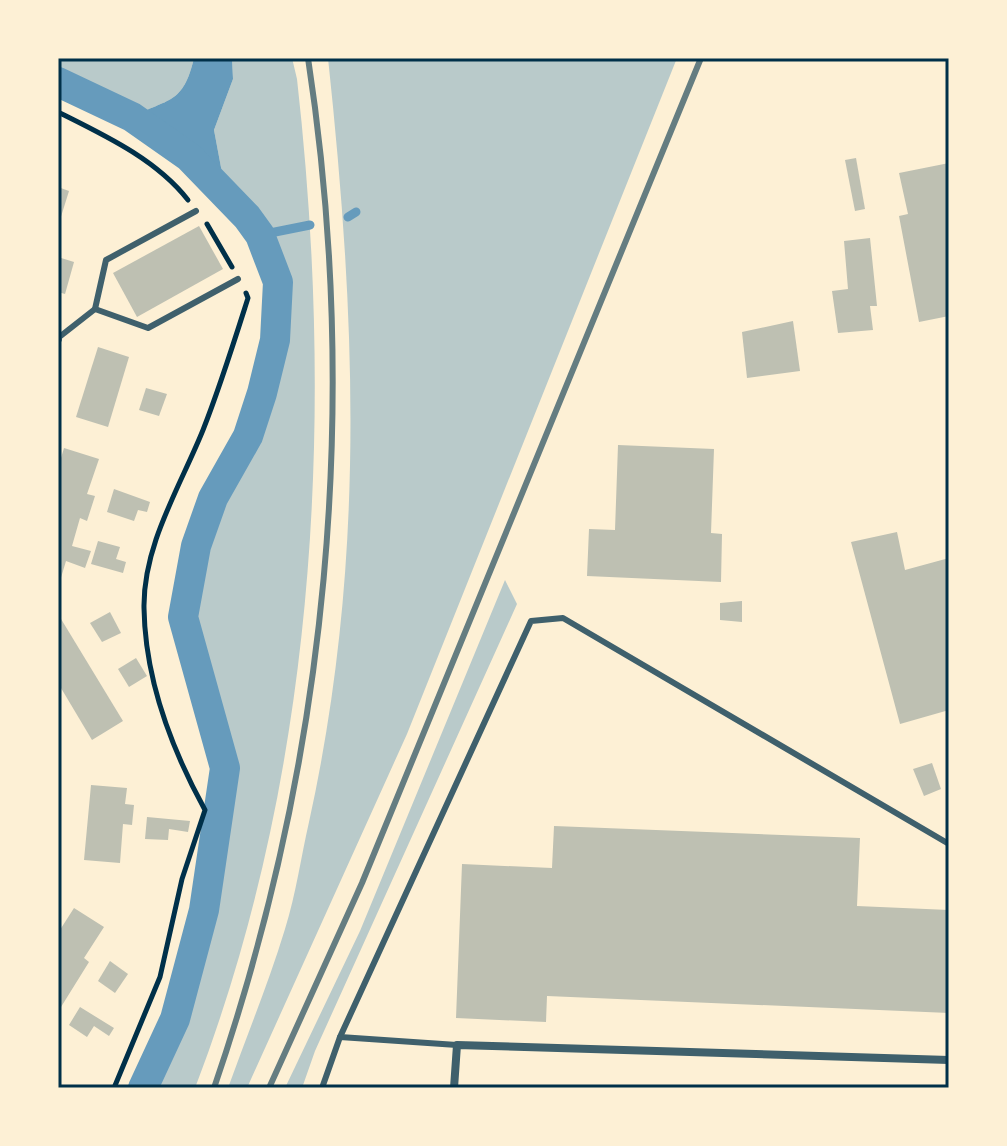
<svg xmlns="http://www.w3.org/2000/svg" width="1007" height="1146" font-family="'Roboto Condensed',sans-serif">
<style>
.green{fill:#b9caca}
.water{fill:#669bbc}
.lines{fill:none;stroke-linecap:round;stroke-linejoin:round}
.stream{stroke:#669bbc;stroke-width:9}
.canal{stroke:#669bbc;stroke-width:30}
.building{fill:#bec0b2}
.path{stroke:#003049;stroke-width:5}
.service{stroke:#3f606c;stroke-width:6}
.minor{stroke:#3f606c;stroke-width:8}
.rail{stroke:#657d81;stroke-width:6}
.neatline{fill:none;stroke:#003049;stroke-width:3}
</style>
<rect width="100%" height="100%" fill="#fdf0d5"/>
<g class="green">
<path d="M58,58H194C183,105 168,98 132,117L58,82Z"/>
<path d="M232,58H292L297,79C335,415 317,770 195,1088H143L175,1019L204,910L225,768L183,617L196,546L213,498L248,436L275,340L278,282L259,235L217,185L223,178L214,130L233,79Z"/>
<path d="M328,58H677L407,734L247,1088H228C247,1035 269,982 285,929C296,894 301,857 309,822C366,563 356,320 328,58Z"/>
<path d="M505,580L517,604L315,1051L302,1088H285L360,931Z"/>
</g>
<path class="water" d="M194,58H232L233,79L214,130L223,178L217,185L190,155L132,117C168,98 183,105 194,58Z"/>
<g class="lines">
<g class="stream">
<path d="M348,217L356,212"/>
<path d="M260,235L310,225"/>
</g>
<path class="canal" d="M58,82L132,117L189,157L247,217L260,235L278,282L275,340L262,393L248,436L213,498L196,546L183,617L225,768L204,910L175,1019L143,1088"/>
</g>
<g class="building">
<path d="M856,158L865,209L855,211L845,160Z"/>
<path d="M949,163V316L919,322L899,216L908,214L899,173Z"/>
<path d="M58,187L69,191L59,223H58Z"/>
<path d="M199,226L223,269L137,317L113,273Z"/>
<path d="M870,238L877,306H870L873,330L838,333L832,291L848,289L844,241Z"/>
<path d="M58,257L74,262L65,294L58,292Z"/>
<path d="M793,321L800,371L747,378L742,332Z"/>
<path d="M98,347L129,357L108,427L76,417Z"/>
<path d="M146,388L167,394L159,416L139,410Z"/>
<path d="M618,445L714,449L711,533L722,534L721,582L587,576L589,529L615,530Z"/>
<path d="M64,448L99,459L87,494L95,496L87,521L80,518L72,546L91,551L85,568L66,561L60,581L58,468Z"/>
<path d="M114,489L150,502L147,512L138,510L134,521L107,512Z"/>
<path d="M897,532L905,570L949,558V710L900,724L851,542Z"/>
<path d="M98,541L120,547L116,559L126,562L123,573L91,564Z"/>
<path d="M742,601V622L720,620V603Z"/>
<path d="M110,612L121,633L102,642L90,623Z"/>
<path d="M58,614L123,721L92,740L58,683Z"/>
<path d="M136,658L147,676L129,687L118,669Z"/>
<path d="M932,763L941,789L924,796L913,769Z"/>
<path d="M91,785L127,788L125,804L134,805L132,825L123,824L120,863L84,860Z"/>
<path d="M147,817L190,821L188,832L169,829L168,840L145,839Z"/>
<path d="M554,826L860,838L857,906L949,910V1013L547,996L546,1022L456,1018L462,864L552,868Z"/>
<path d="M74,908L104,927L84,958L89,962L61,1007L58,1005V933Z"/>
<path d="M110,961L128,974L115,993L98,981Z"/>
<path d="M80,1007L114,1028L109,1036L94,1026L87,1037L69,1025Z"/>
</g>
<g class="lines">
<g class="path">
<path d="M58,112C104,135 156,159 188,200"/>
<path d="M207,224L232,267"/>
<path d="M114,1088L160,977L182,879L205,810C171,748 145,680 144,608C143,545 180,487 203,430C220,387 234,342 248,298L246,293"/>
</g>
<g class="service">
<path d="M95,309L106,260L196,211"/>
<path d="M58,338L95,309L148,328L238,279"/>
<path d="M340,1037L531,621L563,618L949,844"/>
<path d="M322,1088L340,1037L457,1045"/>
</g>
<g class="minor">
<path d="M58,338V339"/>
<path d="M454,1088L457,1045L949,1060"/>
</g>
<g class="rail">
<path d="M214,1088C328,756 361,405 308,58"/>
<path d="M269,1088L362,883L701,58"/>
</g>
</g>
<rect width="1007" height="1146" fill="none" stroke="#fdf0d5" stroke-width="120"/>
<rect x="60" y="60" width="887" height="1026" class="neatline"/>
</svg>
